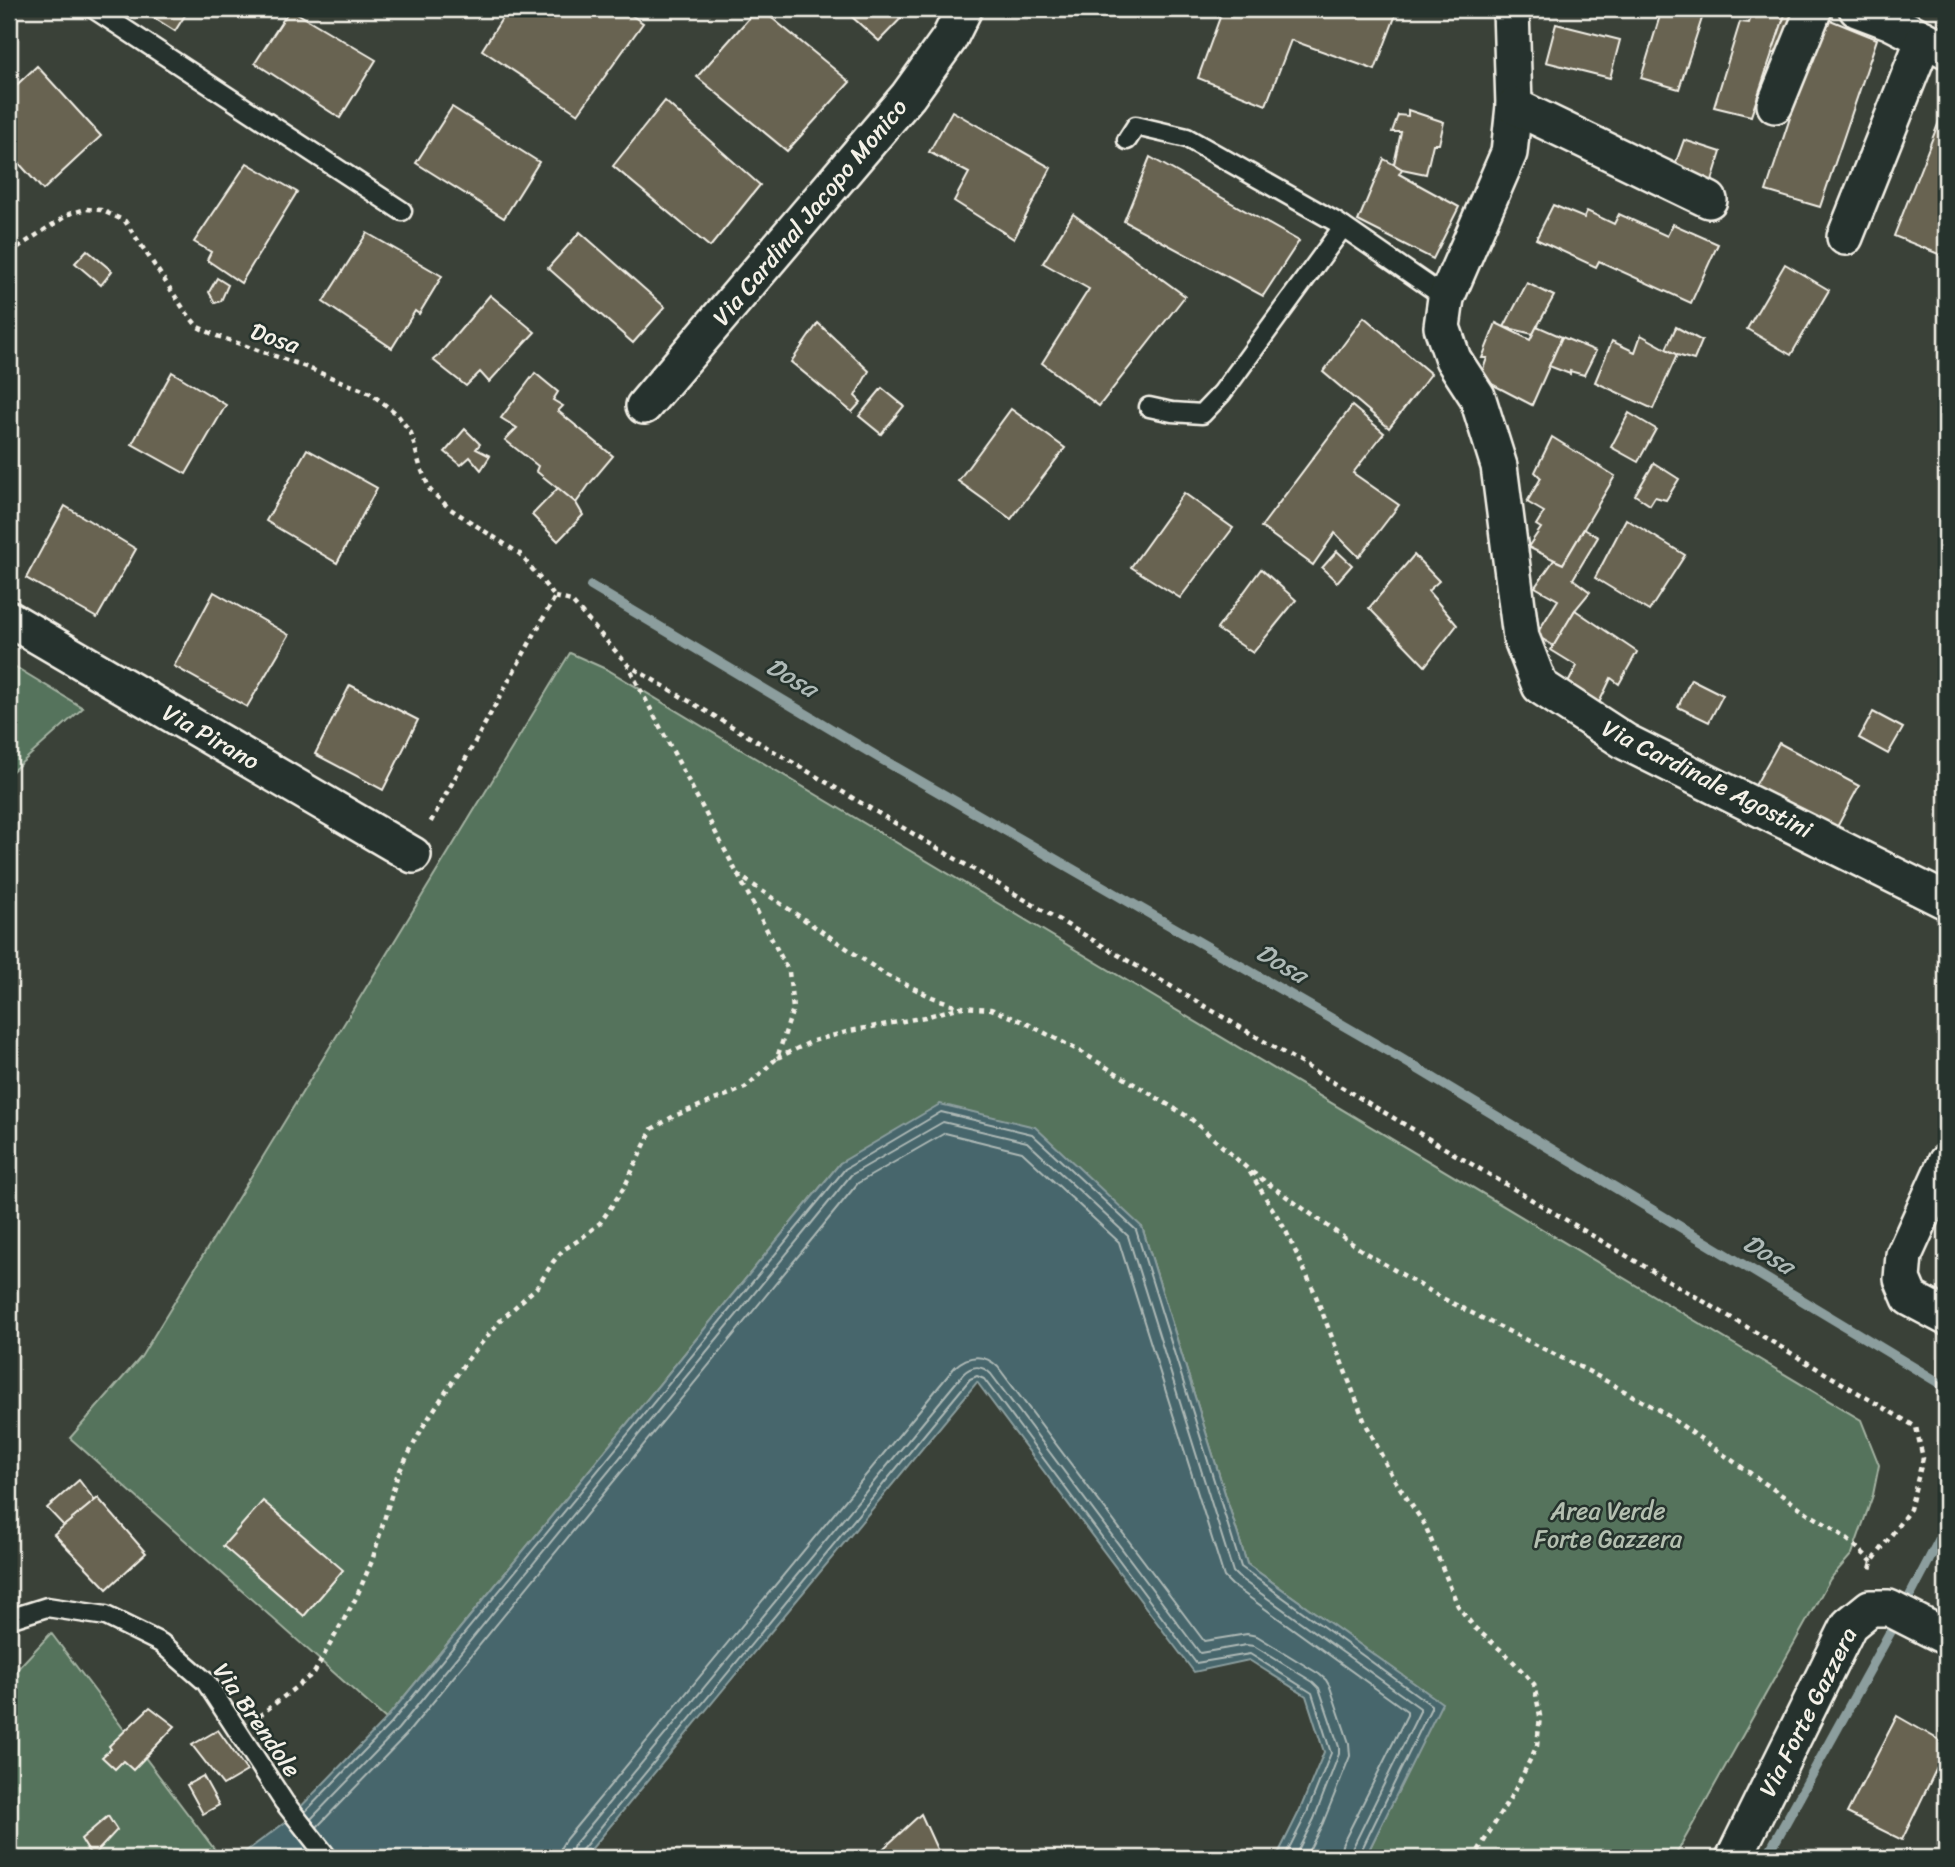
<svg xmlns="http://www.w3.org/2000/svg" width="1955" height="1867" font-family="Sriracha,sans-serif">
<style>
.green{fill:#55735c;stroke:#a4b2a2;stroke-width:2}
.water{fill:#46666c;stroke:#8c9e9e;stroke-width:2}
.lines{fill:none;stroke-linecap:round;stroke-linejoin:round}
.shore{stroke:#aeb9b6;stroke-width:2}
.stream{stroke:#8c9e9e;stroke-width:10}
.building{fill:#686351;stroke:#f4f1e8;stroke-width:2}
.service-casing{stroke:#f4f1e8;stroke-width:23}
.minor-casing{stroke:#f4f1e8;stroke-width:40}
.path{stroke:#f4f1e8;stroke-width:4.5;stroke-dasharray:5 5;stroke-linecap:butt}
.service{stroke:#26332d;stroke-width:18}
.minor{stroke:#26332d;stroke-width:35}
.labels{text-anchor:middle;stroke-width:5;stroke-linejoin:round;paint-order:stroke}
.street-label{font-size:24px;fill:#f4f1e8;stroke:#26332d}
.park-label{font-size:24px;fill:#b4bfb0;stroke:#26332d}
.water-label{font-size:26px;font-style:italic;fill:#aeb9b6;stroke:#26332d}
</style>
<rect width="100%" height="100%" fill="#3a4138"/>
<filter id="ink" filterUnits="userSpaceOnUse"><feTurbulence type="fractalNoise" baseFrequency=".0143" numOctaves="2"/><feDisplacementMap in="SourceGraphic" scale="14" xChannelSelector="R" yChannelSelector="G"/><feConvolveMatrix kernelMatrix="1 2 1 2 8 2 1 2 1" color-interpolation-filters="sRGB"/></filter>
<g filter="url(#ink)">
<g class="green">
<path d="M570,653L608,670L1861,1420L1879,1465L1873,1495L1852,1554L1830,1579L1674,1858H1365L1441,1703L1247,1564L1142,1227L840,1163L386,1719L70,1438L141,1357Z"/>
<path d="M9,663L83,708L9,774Z"/>
<path d="M51,1633L221,1858H9V1678Z"/>
</g>
<path class="water" d="M940,1104L1035,1127L1142,1227L1247,1564L1442,1703L1365,1858H1276L1299,1812L1324,1752L1306,1696L1249,1660L1194,1672L977,1382L584,1858H237L287,1821L386,1719L840,1163Z"/>
<g class="lines">
<g class="shore">
<path d="M305,1812L391,1723L845,1169L941,1112L1032,1134L1136,1230L1241,1567L1431,1705V1708L1360,1853V1858"/>
<path d="M311,1819L398,1729L851,1175L943,1122L1027,1142L1128,1236L1233,1572L1238,1577L1420,1708V1711L1352,1849L1351,1858"/>
<path d="M317,1827L406,1735L858,1183L945,1133L1022,1152L1119,1242L1224,1577L1232,1585L1407,1711V1715L1342,1845L1340,1858"/>
<path d="M560,1858L561,1847L566,1839L955,1367C969,1354 985,1354 998,1367L1204,1641L1247,1634L1257,1636L1319,1674L1326,1680L1330,1687L1349,1743L1350,1756L1323,1823L1305,1858"/>
<path d="M570,1858L574,1845L963,1374C972,1365 982,1365 991,1374L1200,1653L1246,1645L1254,1646L1313,1682L1319,1688L1339,1747V1754L1314,1819L1294,1858"/>
<path d="M579,1858L581,1851L970,1379L977,1376L984,1379L1196,1663L1250,1654L1312,1693L1331,1753L1306,1815L1284,1858"/>
</g>
<g class="stream">
<path d="M591,586L878,757L1400,1058L1946,1387"/>
<path d="M1910,1596L1946,1527"/>
<path d="M1766,1858L1892,1629"/>
</g>
</g>
<g class="building">
<path d="M140,9H189L175,31Z"/>
<path d="M290,9L376,60L340,118L255,63Z"/>
<path d="M508,9H591L600,15L605,9H622L643,23L578,114L482,50Z"/>
<path d="M757,9H761L850,82L787,151L697,77Z"/>
<path d="M843,9H910L879,41Z"/>
<path d="M1223,9H1398L1375,70L1291,40L1266,105L1198,78Z"/>
<path d="M1662,9H1705L1679,89L1641,78Z"/>
<path d="M1753,9H1777L1786,12L1751,116L1714,107L1740,22L1749,23Z"/>
<path d="M1777,9H1802L1786,54L1772,53L1786,12Z"/>
<path d="M1823,17L1877,39L1820,207L1766,191Z"/>
<path d="M1556,24L1620,40L1610,78L1546,62Z"/>
<path d="M37,66L101,136L43,190L9,152V92Z"/>
<path d="M665,101L760,185L710,247L613,166Z"/>
<path d="M1946,104V257L1894,236Z"/>
<path d="M452,107L539,162L504,218L416,163Z"/>
<path d="M1408,110L1444,122L1439,144H1433L1426,174L1402,169L1394,164L1401,132H1392L1398,115L1408,116Z"/>
<path d="M952,111L1051,168L1014,239L954,201L969,173L929,152Z"/>
<path d="M1684,140L1721,152L1710,187L1672,173Z"/>
<path d="M1150,157L1299,241L1263,296L1124,221Z"/>
<path d="M1384,159L1402,169L1399,174L1459,207L1433,259L1358,221Z"/>
<path d="M247,163L297,192L241,283L207,260L211,252L194,242Z"/>
<path d="M1553,205L1584,218L1587,211L1614,224L1619,214L1667,236L1673,224L1718,244L1691,303L1599,261L1596,267L1536,239Z"/>
<path d="M1073,214L1185,296L1099,406L1042,363L1089,289L1043,263Z"/>
<path d="M580,232L665,307L633,343L548,268Z"/>
<path d="M367,233L442,276L419,314L415,311L392,348L323,302Z"/>
<path d="M87,250L112,271L101,285L75,263Z"/>
<path d="M1785,264L1829,290L1791,355L1747,329Z"/>
<path d="M217,278L228,285L221,301L215,303L209,292Z"/>
<path d="M1527,283L1554,296L1533,334L1504,327Z"/>
<path d="M490,295L535,332L489,382L480,372L466,386L433,360L439,355Z"/>
<path d="M1364,317L1431,374L1389,428L1323,372Z"/>
<path d="M818,323L869,371L855,396L861,402L852,412L791,362Z"/>
<path d="M1496,323L1530,340L1537,326L1562,337L1532,405L1480,378L1487,358H1482Z"/>
<path d="M1676,327L1702,341L1694,360L1677,355L1666,349Z"/>
<path d="M1641,335L1677,355L1653,409L1595,382L1612,341L1635,352Z"/>
<path d="M1562,337L1596,351L1584,375L1570,371V374L1549,366Z"/>
<path d="M172,372L226,405L186,474L132,444Z"/>
<path d="M535,373L558,392L553,400L563,406L558,411L613,456L591,482L576,503L536,471L538,466L505,440L517,428L501,418Z"/>
<path d="M882,388L904,406L881,434L859,416Z"/>
<path d="M1352,406L1384,433L1353,473L1399,505L1359,557L1335,533L1313,565L1261,527Z"/>
<path d="M1011,409L1065,448L1011,519L958,481Z"/>
<path d="M1629,413L1656,429L1638,462L1611,447Z"/>
<path d="M465,429L480,444L476,449L490,456L481,470L470,457L461,465L445,452Z"/>
<path d="M1552,437L1615,476L1563,564L1528,547L1541,528L1536,525L1544,512L1527,502L1541,478L1535,472Z"/>
<path d="M307,449L377,488L337,563L266,521Z"/>
<path d="M1654,463L1679,479L1666,500L1655,497L1650,505L1635,495Z"/>
<path d="M558,488L576,503L583,515L558,541L532,515Z"/>
<path d="M1184,493L1233,528L1180,598L1131,567Z"/>
<path d="M65,506L136,549L97,618L26,578Z"/>
<path d="M1626,519L1685,555L1649,611L1595,578Z"/>
<path d="M1584,529L1598,537L1573,579L1590,592L1575,610L1554,646L1536,635L1558,600L1535,587L1554,560L1563,564Z"/>
<path d="M1337,551L1352,565L1337,582L1322,568Z"/>
<path d="M1414,555L1439,581L1428,591L1457,625L1425,666L1369,608Z"/>
<path d="M1261,569L1296,600L1253,653L1217,629Z"/>
<path d="M214,592L289,635L247,707L174,666Z"/>
<path d="M1575,610L1637,652L1619,684L1611,678L1598,705L1567,685L1577,666L1551,650Z"/>
<path d="M1691,679L1723,695L1709,722L1678,707Z"/>
<path d="M350,685L418,720L383,790L315,754Z"/>
<path d="M1873,712L1903,728L1888,754L1859,738Z"/>
<path d="M1779,743L1859,786L1836,829L1752,791Z"/>
<path d="M79,1480L95,1501L64,1526L47,1508Z"/>
<path d="M98,1498L146,1553L107,1589L54,1534Z"/>
<path d="M263,1501L343,1570L304,1616L223,1546Z"/>
<path d="M150,1707L175,1726L133,1770L123,1761L115,1769L102,1757L111,1749L109,1746Z"/>
<path d="M1897,1716L1946,1744V1749L1902,1840L1847,1813Z"/>
<path d="M218,1730L247,1771L223,1785L192,1745Z"/>
<path d="M203,1776L219,1805L203,1814L187,1785Z"/>
<path d="M921,1814L941,1858H873Z"/>
<path d="M108,1816L117,1830L92,1857L81,1839Z"/>
</g>
<g class="lines">
<defs>
<g id="service">
<path d="M94,9L402,211"/>
<path d="M1127,140L1136,126L1187,138L1336,222L1446,298"/>
<path d="M1149,407L1172,412L1202,414L1222,393L1343,227"/>
<path d="M9,1619L47,1607L106,1616L161,1643L206,1682L284,1802L328,1858"/>
</g>
<g id="minor">
<path d="M1511,9L1514,106L1509,153L1446,298L1442,327L1453,359L1477,396L1499,466L1521,637L1540,686L1626,742L1946,901"/>
<path d="M1857,9L1889,21L1946,50"/>
<path d="M1775,105L1814,9"/>
<path d="M1514,106L1709,200"/>
<path d="M1845,237L1924,39"/>
<path d="M644,406L908,96L949,39L964,9"/>
<path d="M9,619L413,855"/>
<path d="M1946,1162L1904,1255L1902,1279L1910,1298L1946,1317"/>
<path d="M1734,1858L1849,1625L1870,1608H1889L1946,1637"/>
</g>
</defs>
<use href="#service" class="service-casing"/>
<use href="#minor" class="minor-casing"/>
<g class="path">
<path d="M9,253L69,214L86,209L101,210L125,221L185,311L198,327L217,336L298,364L370,393L397,414L411,433L420,466L430,490L449,508L520,554L555,597L429,825"/>
<path d="M555,597L571,601L628,665L1916,1427L1923,1458L1910,1509L1872,1562L1869,1573"/>
<path d="M737,874L886,975L932,997L960,1007"/>
<path d="M777,1058L813,1041L850,1031L925,1017L961,1007L991,1009L1024,1022L1083,1053L1190,1118L1248,1169L1285,1229L1314,1291L1364,1420L1392,1476L1425,1525L1458,1606L1474,1627L1509,1657L1534,1684L1540,1716L1537,1746L1516,1788L1474,1858"/>
<path d="M1252,1172L1364,1252L1442,1298L1588,1371L1664,1413L1809,1514C1833,1528 1853,1542 1872,1562"/>
<path d="M259,1716L314,1673L356,1598L372,1561L397,1476L424,1425L464,1364L500,1321L538,1286L553,1262L563,1250L579,1240L600,1223L624,1188L652,1129L674,1116L745,1088L777,1058L793,1009L789,972L628,666"/>
</g>
<use href="#service" class="service"/>
<use href="#minor" class="minor"/>
</g>
</g>
<g class="labels">
<g class="street-label">
<text transform="translate(810 212) rotate(-50)" y="8">Via Cardinal Jacopo Monico</text>
<text transform="translate(275 338) rotate(19)" y="8">Dosa</text>
<text transform="translate(211 737) rotate(30)" y="8">Via Pirano</text>
<text transform="translate(1707 779) rotate(27)" y="8">Via Cardinale Agostini</text>
<text transform="translate(1808 1712) rotate(-63)" y="8">Via Forte Gazzera</text>
<text transform="translate(257 1720) rotate(55)" y="8">Via Brendole</text>
</g>
<g class="park-label">
<text x="1608" y="1519">Area Verde<tspan x="1608" dy="28">Forte Gazzera</tspan></text>
</g>
<g class="water-label">
<text transform="translate(792 677) rotate(30)" y="9">Dosa</text>
<text transform="translate(1282 963) rotate(30)" y="9">Dosa</text>
<text transform="translate(1769 1254) rotate(31)" y="9">Dosa</text>
</g>
</g>
<rect width="1955" height="1867" fill="none" stroke="#26332d" stroke-width="35"/>
<rect x="18" y="18" width="1920" height="1832" fill="none" stroke="#f4f1e8" stroke-width="2.5" filter="url(#ink)"/>
</svg>
